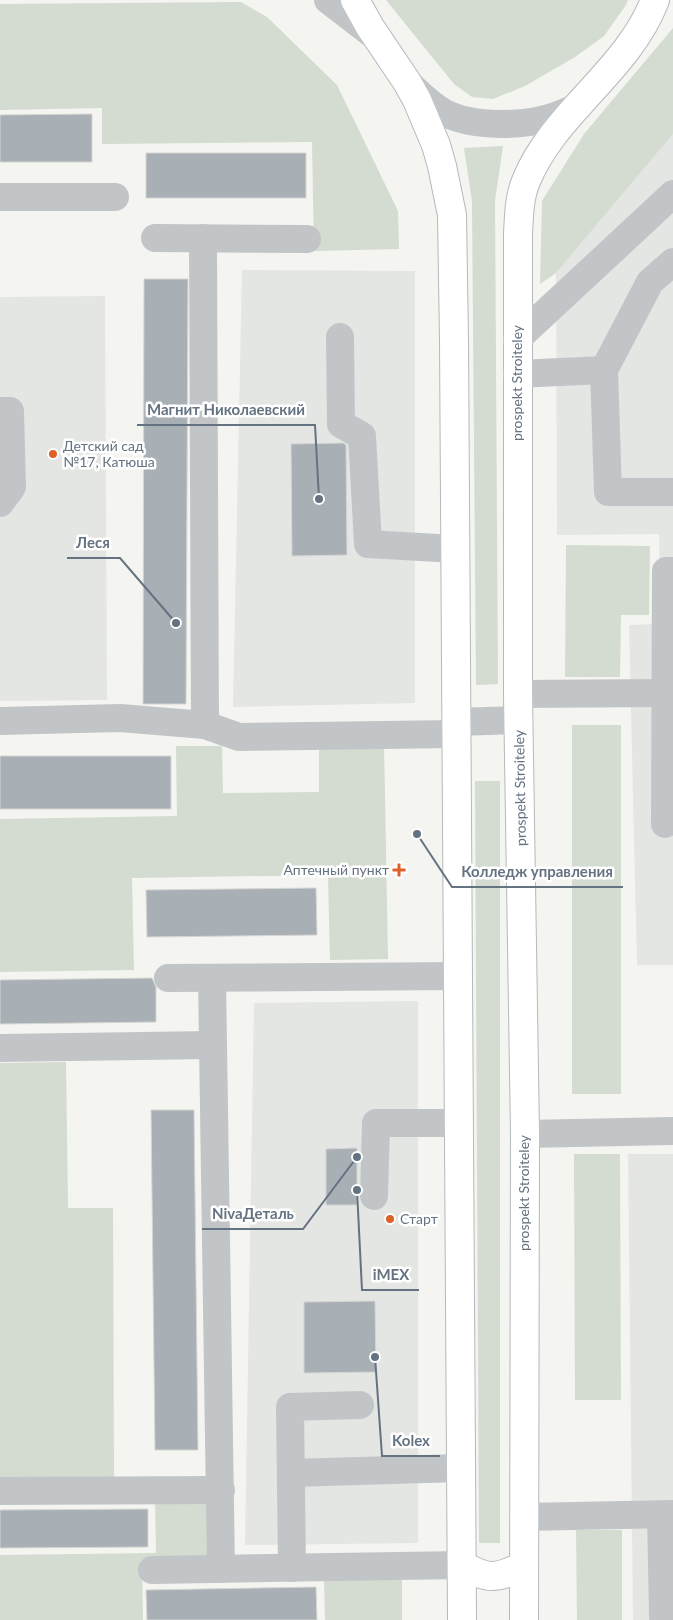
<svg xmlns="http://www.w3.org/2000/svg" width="673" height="1620" font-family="Lato,sans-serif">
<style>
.built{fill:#e4e6e4}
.green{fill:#d4dbd1}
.building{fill:#a8afb5;stroke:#d5d5d3}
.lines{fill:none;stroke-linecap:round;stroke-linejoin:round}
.major-casing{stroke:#b5b8bc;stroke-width:30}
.minor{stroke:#c2c5c8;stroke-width:28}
.major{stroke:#fff;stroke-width:28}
.poi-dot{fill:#de6027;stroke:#fff;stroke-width:2}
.labels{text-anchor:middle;stroke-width:5;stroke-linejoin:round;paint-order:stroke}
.street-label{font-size:14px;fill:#647281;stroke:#fff}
.poi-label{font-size:14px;fill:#647281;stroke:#fff;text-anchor:start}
.leader{fill:none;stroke:#647281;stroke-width:2}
.callout-dot{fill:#647281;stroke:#fff;stroke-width:2}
.callout-label{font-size:15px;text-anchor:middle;font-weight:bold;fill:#647281;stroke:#fff;stroke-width:5;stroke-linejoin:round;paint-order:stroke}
</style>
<rect width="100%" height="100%" fill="#f4f4f0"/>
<g class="built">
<path d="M673,134V965H637L629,625L661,624L659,534L557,535L556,273Z"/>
<path d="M242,270L415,271V703L233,707Z"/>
<path d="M105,296L107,700L0,701V297Z"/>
<path d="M418,1001V1543L245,1545L254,1003Z"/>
<path d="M628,1154H673V1620H633Z"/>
</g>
<g class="green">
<path d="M386,0H628L626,5L604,36L575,57L525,86L493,99L472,97L454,84Z"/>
<path d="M241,2L267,17L337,85L398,211L399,249L314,251L312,142L102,144V108L0,110V4Z"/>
<path d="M673,28V134L556,273L540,284L542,201L584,134Z"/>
<path d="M503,146L495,201L498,684L476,685L472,201L464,148Z"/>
<path d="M566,545L650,546L649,615H621L620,677H565Z"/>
<rect x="572" y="725" width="49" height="369"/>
<path d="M384,742L388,959L330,960L328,875L132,878L134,970L0,972V819L177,816L176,746H222L223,793L319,792V743Z"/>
<path d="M475,781H500V1543H479Z"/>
<path d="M66,1062L68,1208H113L114,1480H0V1063Z"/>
<path d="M574,1154H620L621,1400H575Z"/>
<path d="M209,1500L210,1563L142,1564L143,1620H0V1555L156,1553L155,1501Z"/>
<path d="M576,1530H622V1620H577Z"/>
<path d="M402,1577V1620H325L324,1578Z"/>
</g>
<g class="building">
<path d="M92,114V162H0V115Z"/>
<rect x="146" y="153" width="160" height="45"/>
<path d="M144,279H188L186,704H143Z"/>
<path d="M343,443L346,445L347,555L292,556L291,444Z"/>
<rect x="0" y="756" width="171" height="53"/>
<path d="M316,888L317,935L147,937L146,890Z"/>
<path d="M152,978L156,987V1022L0,1024V980Z"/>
<path d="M151,1110H194L198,1450H155Z"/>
<path d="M357,1148V1205H326V1149Z"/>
<path d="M375,1301L376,1372L304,1373V1302Z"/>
<path d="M148,1509V1547L0,1548V1510Z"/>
<path d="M316,1587L317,1620H147L146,1590Z"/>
</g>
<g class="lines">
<defs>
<g id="major">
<path d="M355,0L370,27L407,82L417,100L436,145L442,166L452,215L454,340L462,1620"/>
<path d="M462,1565C488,1580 496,1579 523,1566"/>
<path d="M524,1620L525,1134L518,694V234C519,216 519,198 526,181C554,112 628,71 655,0"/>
</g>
</defs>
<use href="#major" class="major-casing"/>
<g class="minor">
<path d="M328,0L376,37"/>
<path d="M407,82C418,93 429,104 443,112C473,128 526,127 558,115C565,113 572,109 579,106"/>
<path d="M0,197H115"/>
<path d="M155,238L307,239"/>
<path d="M203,238L205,725"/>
<path d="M673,262L650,282L604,370L608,492H673"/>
<path d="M340,337L341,424L362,436L368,544L455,549"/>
<path d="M517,339L673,194"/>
<path d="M517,374L604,370"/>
<path d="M0,411H10L12,487L0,503"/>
<path d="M518,694L665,693"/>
<path d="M0,721L120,718L205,725L239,737L456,734"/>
<path d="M456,722L519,720"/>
<path d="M665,824L666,571H673"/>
<path d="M168,978L458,976"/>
<path d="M212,978L221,1569"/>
<path d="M0,1048L212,1045"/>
<path d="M525,1134L673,1131"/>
<path d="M374,1196L376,1123H459"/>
<path d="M291,1473L461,1468"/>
<path d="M0,1491L221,1490"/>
<path d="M661,1515L663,1617H673"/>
<path d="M523,1517L673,1514"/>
<path d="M292,1568L290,1407L360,1405"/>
<path d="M152,1570L462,1565"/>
</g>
<use href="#major" class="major"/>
</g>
<g class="poi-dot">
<circle cx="53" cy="454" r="5"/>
<path d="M396.5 862.5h5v5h5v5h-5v5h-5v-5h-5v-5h5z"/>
<circle cx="390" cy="1219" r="5"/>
</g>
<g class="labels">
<g class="street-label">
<text transform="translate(517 383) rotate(-90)" y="5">prospekt Stroiteley</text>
<text transform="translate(520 788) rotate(-91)" y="5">prospekt Stroiteley</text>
<text transform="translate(524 1193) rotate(-90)" y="5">prospekt Stroiteley</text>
</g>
<g class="poi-label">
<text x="63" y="451">Детский сад<tspan x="63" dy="16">№17, Катюша</tspan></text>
<text x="389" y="875" text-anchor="end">Аптечный пункт</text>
<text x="400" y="1224">Старт</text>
</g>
</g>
<path class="leader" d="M319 499L315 425H137M176 623L120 558H67M417 834L452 887H623M357 1157L303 1229H202M357 1190L362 1290H419M375 1357L382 1456H440"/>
<g class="callout-dot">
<circle cx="319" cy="499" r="5"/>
<circle cx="176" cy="623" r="5"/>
<circle cx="417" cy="834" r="5"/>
<circle cx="357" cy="1157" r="5"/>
<circle cx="357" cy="1190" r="5"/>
<circle cx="375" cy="1357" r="5"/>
</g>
<g class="callout-label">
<text x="226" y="415">Магнит Николаевский</text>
<text x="93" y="548">Леся</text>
<text x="537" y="877">Колледж управления</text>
<text x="253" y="1219">NivaДеталь</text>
<text x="391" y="1280">iMEX</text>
<text x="411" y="1446">Kolex</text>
</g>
</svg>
